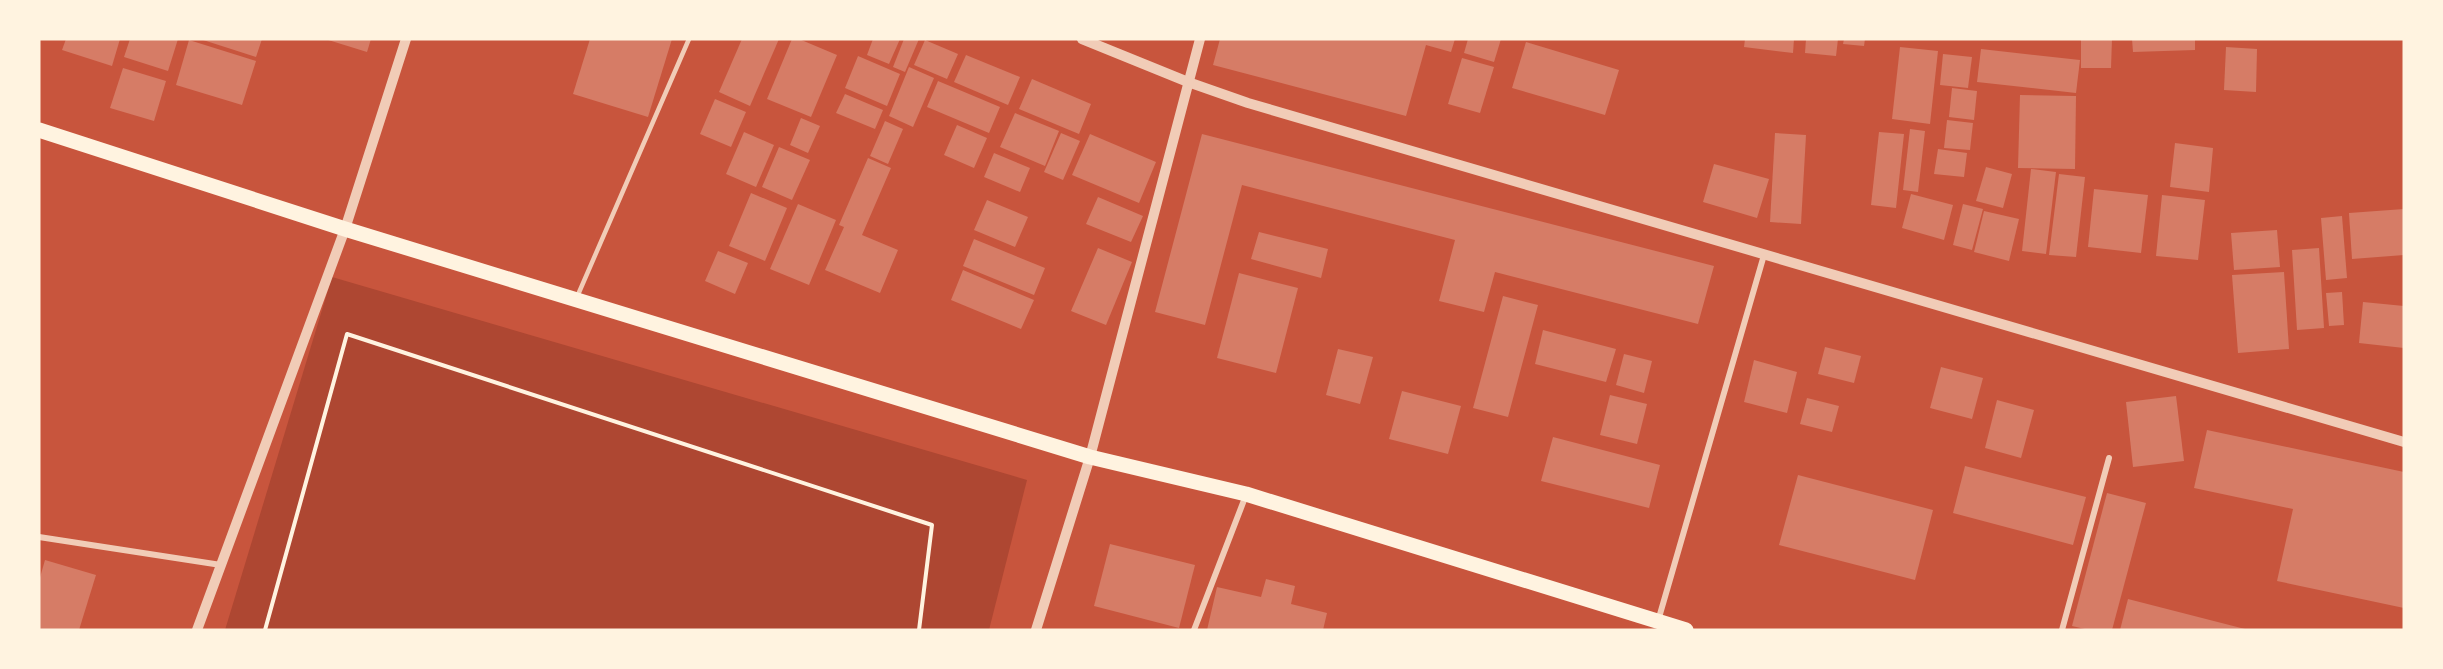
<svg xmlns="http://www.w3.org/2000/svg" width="2443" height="669" font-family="Figtree,sans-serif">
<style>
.green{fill:#ae4732}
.building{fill:#d67c66}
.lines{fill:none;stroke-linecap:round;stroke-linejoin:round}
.path{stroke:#fff3e0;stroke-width:4}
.service{stroke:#f1ccb7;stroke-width:4.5}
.minor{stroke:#f1ccb7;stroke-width:6}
.tertiary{stroke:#f1ccb7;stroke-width:10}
.primary{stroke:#fff3e0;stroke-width:15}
</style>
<rect width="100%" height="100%" fill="#c8553d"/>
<path class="green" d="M332,277L1027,480L989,630H225Z"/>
<g class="building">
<path d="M66,39H120L112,66L62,50Z"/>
<path d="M130,39H178L168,71L124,57Z"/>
<path d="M200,39H262L256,57Z"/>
<path d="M325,39H371L367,52Z"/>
<path d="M590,39H672L648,117L573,94Z"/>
<path d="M742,39H779L750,106L719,92Z"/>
<path d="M792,39H799L837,55L811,117L767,99Z"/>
<path d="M873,39H900L889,64L867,55Z"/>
<path d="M904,39H919L905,72L893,67Z"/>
<path d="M1220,39H1455L1451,52L1426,45L1406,116L1213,65Z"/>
<path d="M1468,39H1501L1494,62L1464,53Z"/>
<path d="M1745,39H1794L1793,53L1744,47Z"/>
<path d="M1806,39H1838L1836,56L1805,53Z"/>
<path d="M1844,39H1865L1864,46L1843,44Z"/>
<path d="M2081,39H2112L2111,68H2081Z"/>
<path d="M2132,39H2195V50L2133,52Z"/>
<path d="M189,40L256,61L242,105L176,85Z"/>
<path d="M925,40L958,54L947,79L914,65Z"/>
<path d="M1526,42L1619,70L1605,115L1512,88Z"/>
<path d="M1900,47L1938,51L1930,124L1892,119Z"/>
<path d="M2226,47L2257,49L2256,92L2224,90Z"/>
<path d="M1981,49L2080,60L2076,93L1977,82Z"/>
<path d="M1943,54L1972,57L1968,88L1940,85Z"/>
<path d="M966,55L1020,77L1008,105L954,82Z"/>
<path d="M858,56L900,74L887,106L845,88Z"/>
<path d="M1462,58L1494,67L1480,113L1448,104Z"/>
<path d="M909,67L934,78L913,127L889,116Z"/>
<path d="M123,68L166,81L154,121L110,108Z"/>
<path d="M1032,79L1091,104L1079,134L1019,109Z"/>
<path d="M938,81L1000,107L989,133L927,107Z"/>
<path d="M1952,88L1977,91L1974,120L1949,117Z"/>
<path d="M845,94L883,110L875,129L836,113Z"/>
<path d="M2020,95L2076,96L2075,169L2018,168Z"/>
<path d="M715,99L746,112L731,147L700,134Z"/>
<path d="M1015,113L1059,131L1045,166L1000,147Z"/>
<path d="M801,118L820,126L808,153L790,145Z"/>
<path d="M1947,120L1973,123L1970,150L1944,148Z"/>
<path d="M885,121L903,129L888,164L870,156Z"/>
<path d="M957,125L987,138L974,168L944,155Z"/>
<path d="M1910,129L1925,131L1918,192L1903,190Z"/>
<path d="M744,132L774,145L756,187L726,174Z"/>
<path d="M1879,132L1904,134L1896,208L1871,205Z"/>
<path d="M1061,133L1080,141L1063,180L1044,172Z"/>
<path d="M1775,133L1806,135L1801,224L1770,222Z"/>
<path d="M1090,134L1156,162L1139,203L1072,175Z"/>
<path d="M1202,134L1714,266L1698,324L1495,272L1484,312L1439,301L1455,240L1242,185L1205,325L1155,312Z"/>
<path d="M2175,143L2213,148L2209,192L2170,187Z"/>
<path d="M779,147L810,160L792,200L762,187Z"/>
<path d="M1938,149L1967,153L1964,177L1934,174Z"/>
<path d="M994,153L1030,168L1020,192L984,177Z"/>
<path d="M868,158L891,168L862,235L898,250L880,293L825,270L844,227L839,225Z"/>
<path d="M1714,164L1769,179L1757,218L1703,202Z"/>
<path d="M1986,167L2012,174L2003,208L1976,201Z"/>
<path d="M2031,169L2056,172L2046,254L2022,251Z"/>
<path d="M2059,174L2085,177L2076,257L2049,255Z"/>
<path d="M2094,189L2148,195L2141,253L2088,247Z"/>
<path d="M751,193L787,208L765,261L729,246Z"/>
<path d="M1911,194L1953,205L1944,240L1902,228Z"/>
<path d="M2162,195L2205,200L2198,260L2156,256Z"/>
<path d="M1098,197L1143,216L1131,242L1086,224Z"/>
<path d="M987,200L1028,217L1015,247L974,230Z"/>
<path d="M798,204L836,220L809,285L770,269Z"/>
<path d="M1963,204L1983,209L1972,250L1953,245Z"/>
<path d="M2404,209V255L2352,259L2349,213Z"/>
<path d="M1984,211L2019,219L2009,261L1974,252Z"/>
<path d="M2342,216L2347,278L2326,280L2321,218Z"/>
<path d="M2277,230L2280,267L2234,270L2231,233Z"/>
<path d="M1259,232L1328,249L1321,278L1251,259Z"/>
<path d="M974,239L1045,268L1034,295L963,266Z"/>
<path d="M1098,248L1132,262L1106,325L1071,311Z"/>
<path d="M2319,248L2324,328L2297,330L2292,250Z"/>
<path d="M718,251L748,263L735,294L705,281Z"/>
<path d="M963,270L1034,300L1021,329L951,300Z"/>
<path d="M2284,272L2289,349L2238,353L2232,275Z"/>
<path d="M1239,273L1298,288L1276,373L1217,358Z"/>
<path d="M2342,292L2344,325L2329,326L2326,293Z"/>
<path d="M1503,296L1538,305L1508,417L1473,408Z"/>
<path d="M2363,302L2404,306V348L2359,343Z"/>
<path d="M1543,330L1616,349L1606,382L1535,364Z"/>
<path d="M1825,347L1861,356L1854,383L1818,374Z"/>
<path d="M1338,349L1373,357L1360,404L1326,395Z"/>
<path d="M1624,354L1652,361L1644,393L1616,385Z"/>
<path d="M1754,360L1797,372L1787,413L1744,402Z"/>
<path d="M1941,367L1983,378L1972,419L1930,408Z"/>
<path d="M1402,391L1461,406L1448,454L1389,439Z"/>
<path d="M1610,395L1647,404L1637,444L1600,435Z"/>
<path d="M2176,396L2184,461L2133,467L2126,402Z"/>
<path d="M1807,398L1839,406L1832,432L1800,424Z"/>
<path d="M1997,400L2034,410L2021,458L1985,448Z"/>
<path d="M2207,430L2404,472V608L2277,581L2293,509L2194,488Z"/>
<path d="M1553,437L1660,465L1649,508L1541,481Z"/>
<path d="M1965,466L2086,497L2073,545L1953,513Z"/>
<path d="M1798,475L1933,510L1915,580L1779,545Z"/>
<path d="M2107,493L2146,503L2112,630H2089L2072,626Z"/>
<path d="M1110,544L1195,565L1179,628L1094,606Z"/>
<path d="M45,560L96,575L79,630H39V581Z"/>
<path d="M1266,579L1295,586L1291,604L1327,613L1323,630H1207L1217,587L1261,597Z"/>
<path d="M2128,599L2245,629V630H2120Z"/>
</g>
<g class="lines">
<path class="path" d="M265,630L347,334L932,525L919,630"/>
<path class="service" d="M577,297L689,39"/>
<g class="minor">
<path d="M39,537L221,565"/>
<path d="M1658,621L1764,255"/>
<path d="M1194,630L1246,495"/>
<path d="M2062,630L2109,458"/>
</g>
<g class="tertiary">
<path d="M1082,39L1188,82L1248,103L2404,442"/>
<path d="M197,630L345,229L406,39"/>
<path d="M1036,630L1090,457L1200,39"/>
</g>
<path class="primary" d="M39,130L345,229L1090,457L1246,494L1686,630"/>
</g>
<rect width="2443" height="669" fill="none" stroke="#fff3e0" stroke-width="81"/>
</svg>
